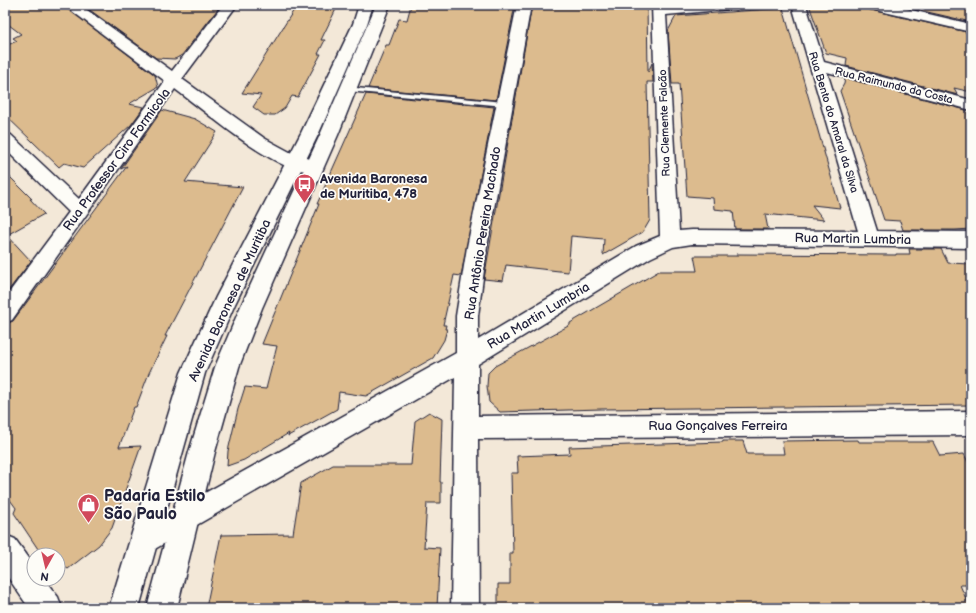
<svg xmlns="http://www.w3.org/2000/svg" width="976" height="613" font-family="'Balsamiq Sans',sans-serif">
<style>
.building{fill:#dcbb8e;stroke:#22223b}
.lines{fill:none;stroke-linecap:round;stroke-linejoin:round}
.service-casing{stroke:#22223b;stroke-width:3}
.minor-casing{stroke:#22223b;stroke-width:3}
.tertiary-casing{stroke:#22223b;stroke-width:3}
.secondary-casing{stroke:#22223b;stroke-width:3}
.service{fill:#fdfcf7;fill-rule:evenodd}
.minor{fill:#fdfcf7;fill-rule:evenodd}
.tertiary{fill:#fdfcf7;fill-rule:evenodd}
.secondary{fill:#fdfcf7;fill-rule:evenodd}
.labels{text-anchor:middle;stroke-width:3.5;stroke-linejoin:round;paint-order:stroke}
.far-street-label{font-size:11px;fill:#22223b;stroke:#fdfcf7}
.street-label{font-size:13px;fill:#22223b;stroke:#fdfcf7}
.poi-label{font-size:13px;font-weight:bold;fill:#22223b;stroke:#fdfcf7;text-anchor:start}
.near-poi-label{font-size:16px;font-weight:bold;fill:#22223b;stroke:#fdfcf7;text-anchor:start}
</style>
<rect width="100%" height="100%" fill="#f3e8d8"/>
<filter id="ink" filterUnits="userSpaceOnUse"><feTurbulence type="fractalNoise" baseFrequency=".025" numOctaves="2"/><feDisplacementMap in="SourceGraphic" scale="8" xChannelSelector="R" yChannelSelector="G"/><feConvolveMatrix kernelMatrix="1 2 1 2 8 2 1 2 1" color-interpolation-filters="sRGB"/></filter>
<g filter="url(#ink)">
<g class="building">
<path d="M5,5H63L155,75L158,87L129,104L144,107L131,125L83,168L64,163L59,167L5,115V46L17,41L13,38L21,34L5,22Z"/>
<path d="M83,5H221L182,55L175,59L156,58Z"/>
<path d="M297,5H338L321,40H325L318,54H321L298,97L292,96L285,108L275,115H264L253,107L261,95L242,93Z"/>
<path d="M411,5H515L496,100L368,88L386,45H389L399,19L407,20Z"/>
<path d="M532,5H647L648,72L652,63L653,82H647L650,220L643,232L603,255L604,239L571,236L568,272L506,265L503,281L484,279Z"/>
<path d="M809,5H864L867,9L971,33V92L954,88L958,95L846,66L847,58L826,53Z"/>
<path d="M897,5H971V22Z"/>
<path d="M783,8L840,208L812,205L824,220L765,214L768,229H735L733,211L714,209L713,198L687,196L679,84H672L668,31L676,16Z"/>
<path d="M845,78L966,110L971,120V229L955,230H903L900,221L884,220L840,91L844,84Z"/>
<path d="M366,94L494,107L461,276L454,275L453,280L443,325H446L445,329H447L444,340L433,358L366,396L339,392L337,409L288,436L289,433L244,460L227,466L228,451L238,409L245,387L266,389L277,346L262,344L319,204H317Z"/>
<path d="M162,110L195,119L217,132L185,182L243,187L165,336H167L149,373L136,407H134L119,447L141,446L112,528L99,545L68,569L58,563V555H45L40,552L14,513L16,508L5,493V324L13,321L127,166L121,169Z"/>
<path d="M5,172L32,199H30L44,214L7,235L31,261L5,295Z"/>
<path d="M909,249H941L948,263L971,264V405L601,409L500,412L489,402L487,386L488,373L495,366L570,325V323L659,271H697L694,256H737V254L896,255V254H910Z"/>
<path d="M429,412L442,419L440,482H441V503H427L424,547L440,548L437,608H206L221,535L293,534L301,483L333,465H411L415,421Z"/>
<path d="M858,440L859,442H933L940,456L964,454L971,468V585H960L970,608H498V584H510V553H513L511,473H518L517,456L570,454L569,447L723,442V441H743L747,454H784L782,441Z"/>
</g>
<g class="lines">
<defs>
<path id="service" d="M345,87L504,102L508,104L504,106L348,91H345Z"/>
<g id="minor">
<path d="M64,5H80L172,71L223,5H237L182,79L264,138L299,157L321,161L324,165L321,169C312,172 297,171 288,167C247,148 211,116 175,89L12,320L5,323V298L69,212L5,149V133L11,135L79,199L165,81Z"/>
<path d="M517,5H531L487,247L478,316V340L636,246L660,236L652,5L666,6L737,5L735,8L730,9L666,15L679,231L692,230L858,231L792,5H806L824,62L971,100V110L827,72L877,231L971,232V248L692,244L673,247L650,258L478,364V416L971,411V435L478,439L479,608H451L455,377L153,550L144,554L135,550L131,541L135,532L456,353V316L467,247Z"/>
<path d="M865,5H890L971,24V32L867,8Z"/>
</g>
<path id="tertiary" d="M5,535L15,539L34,565V579H44L58,597L62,608H29L5,573Z"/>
<g id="secondary">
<path d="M359,5H373L367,24L319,133L235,304L205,373L139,608H109L181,373L216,297L301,133L353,24Z"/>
<path d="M376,5H390L338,135L262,308L239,367L215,452L177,608H147L189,452L215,367L240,308L320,135Z"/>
</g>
</defs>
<use href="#service" class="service-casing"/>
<use href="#minor" class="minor-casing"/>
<use href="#tertiary" class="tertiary-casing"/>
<use href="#secondary" class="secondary-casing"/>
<use href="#service" class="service"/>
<use href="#minor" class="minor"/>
<use href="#tertiary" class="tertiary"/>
<use href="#secondary" class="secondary"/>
</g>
</g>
<defs>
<symbol id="bus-pin" viewBox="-11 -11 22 30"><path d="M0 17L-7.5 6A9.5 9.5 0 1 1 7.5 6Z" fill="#d1495b" stroke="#fdfcf7"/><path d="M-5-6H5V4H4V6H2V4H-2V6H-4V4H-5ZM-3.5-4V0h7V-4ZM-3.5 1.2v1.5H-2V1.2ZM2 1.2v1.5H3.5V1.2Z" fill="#fff"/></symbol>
<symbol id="shop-pin" viewBox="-11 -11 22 30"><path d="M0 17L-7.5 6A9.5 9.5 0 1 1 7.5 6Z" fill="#d1495b" stroke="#fdfcf7"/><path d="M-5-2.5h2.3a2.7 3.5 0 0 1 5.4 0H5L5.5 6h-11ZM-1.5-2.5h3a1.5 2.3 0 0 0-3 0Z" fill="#fff"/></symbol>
</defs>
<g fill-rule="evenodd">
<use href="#bus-pin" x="292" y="172" width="25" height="34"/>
<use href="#shop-pin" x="76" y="492" width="25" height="34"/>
</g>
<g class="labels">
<g class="far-street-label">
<text transform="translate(894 85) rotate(14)" y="4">Rua Raimundo da Costa</text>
<text transform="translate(834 122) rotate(73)" y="4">Rua Bento do Amaral da Silva</text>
<text transform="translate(664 123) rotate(-92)" y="4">Rua Clemente Falcão</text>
</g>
<g class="street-label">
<text transform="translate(116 159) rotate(-54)" y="5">Rua Professor Ciro Formicola</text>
<text transform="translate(482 233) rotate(-81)" y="5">Rua Antônio Pereira Machado</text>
<text transform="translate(853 238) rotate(1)" y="5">Rua Martin Lumbria</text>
<text transform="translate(229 300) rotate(-65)" y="5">Avenida Baronesa de Muritiba</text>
<text transform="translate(538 315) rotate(-31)" y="5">Rua Martin Lumbria</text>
<text x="718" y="430">Rua Gonçalves Ferreira</text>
</g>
<g class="poi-label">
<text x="320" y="183">Avenida Baronesa<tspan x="320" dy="15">de Muritiba, 478</tspan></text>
</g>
<g class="near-poi-label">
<text x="104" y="501">Padaria Estilo<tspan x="104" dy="18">São Paulo</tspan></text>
</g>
</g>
<rect width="976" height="613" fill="none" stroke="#fdfcf7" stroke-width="20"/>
<rect x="10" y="10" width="956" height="593" fill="none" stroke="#22223b" stroke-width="1.5" filter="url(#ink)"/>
<g transform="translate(46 567) rotate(188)"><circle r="19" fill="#fdfcf7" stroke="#a5a5ac"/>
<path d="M0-3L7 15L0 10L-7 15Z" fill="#d1495b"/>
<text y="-6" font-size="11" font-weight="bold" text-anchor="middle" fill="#22223b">N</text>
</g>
</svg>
